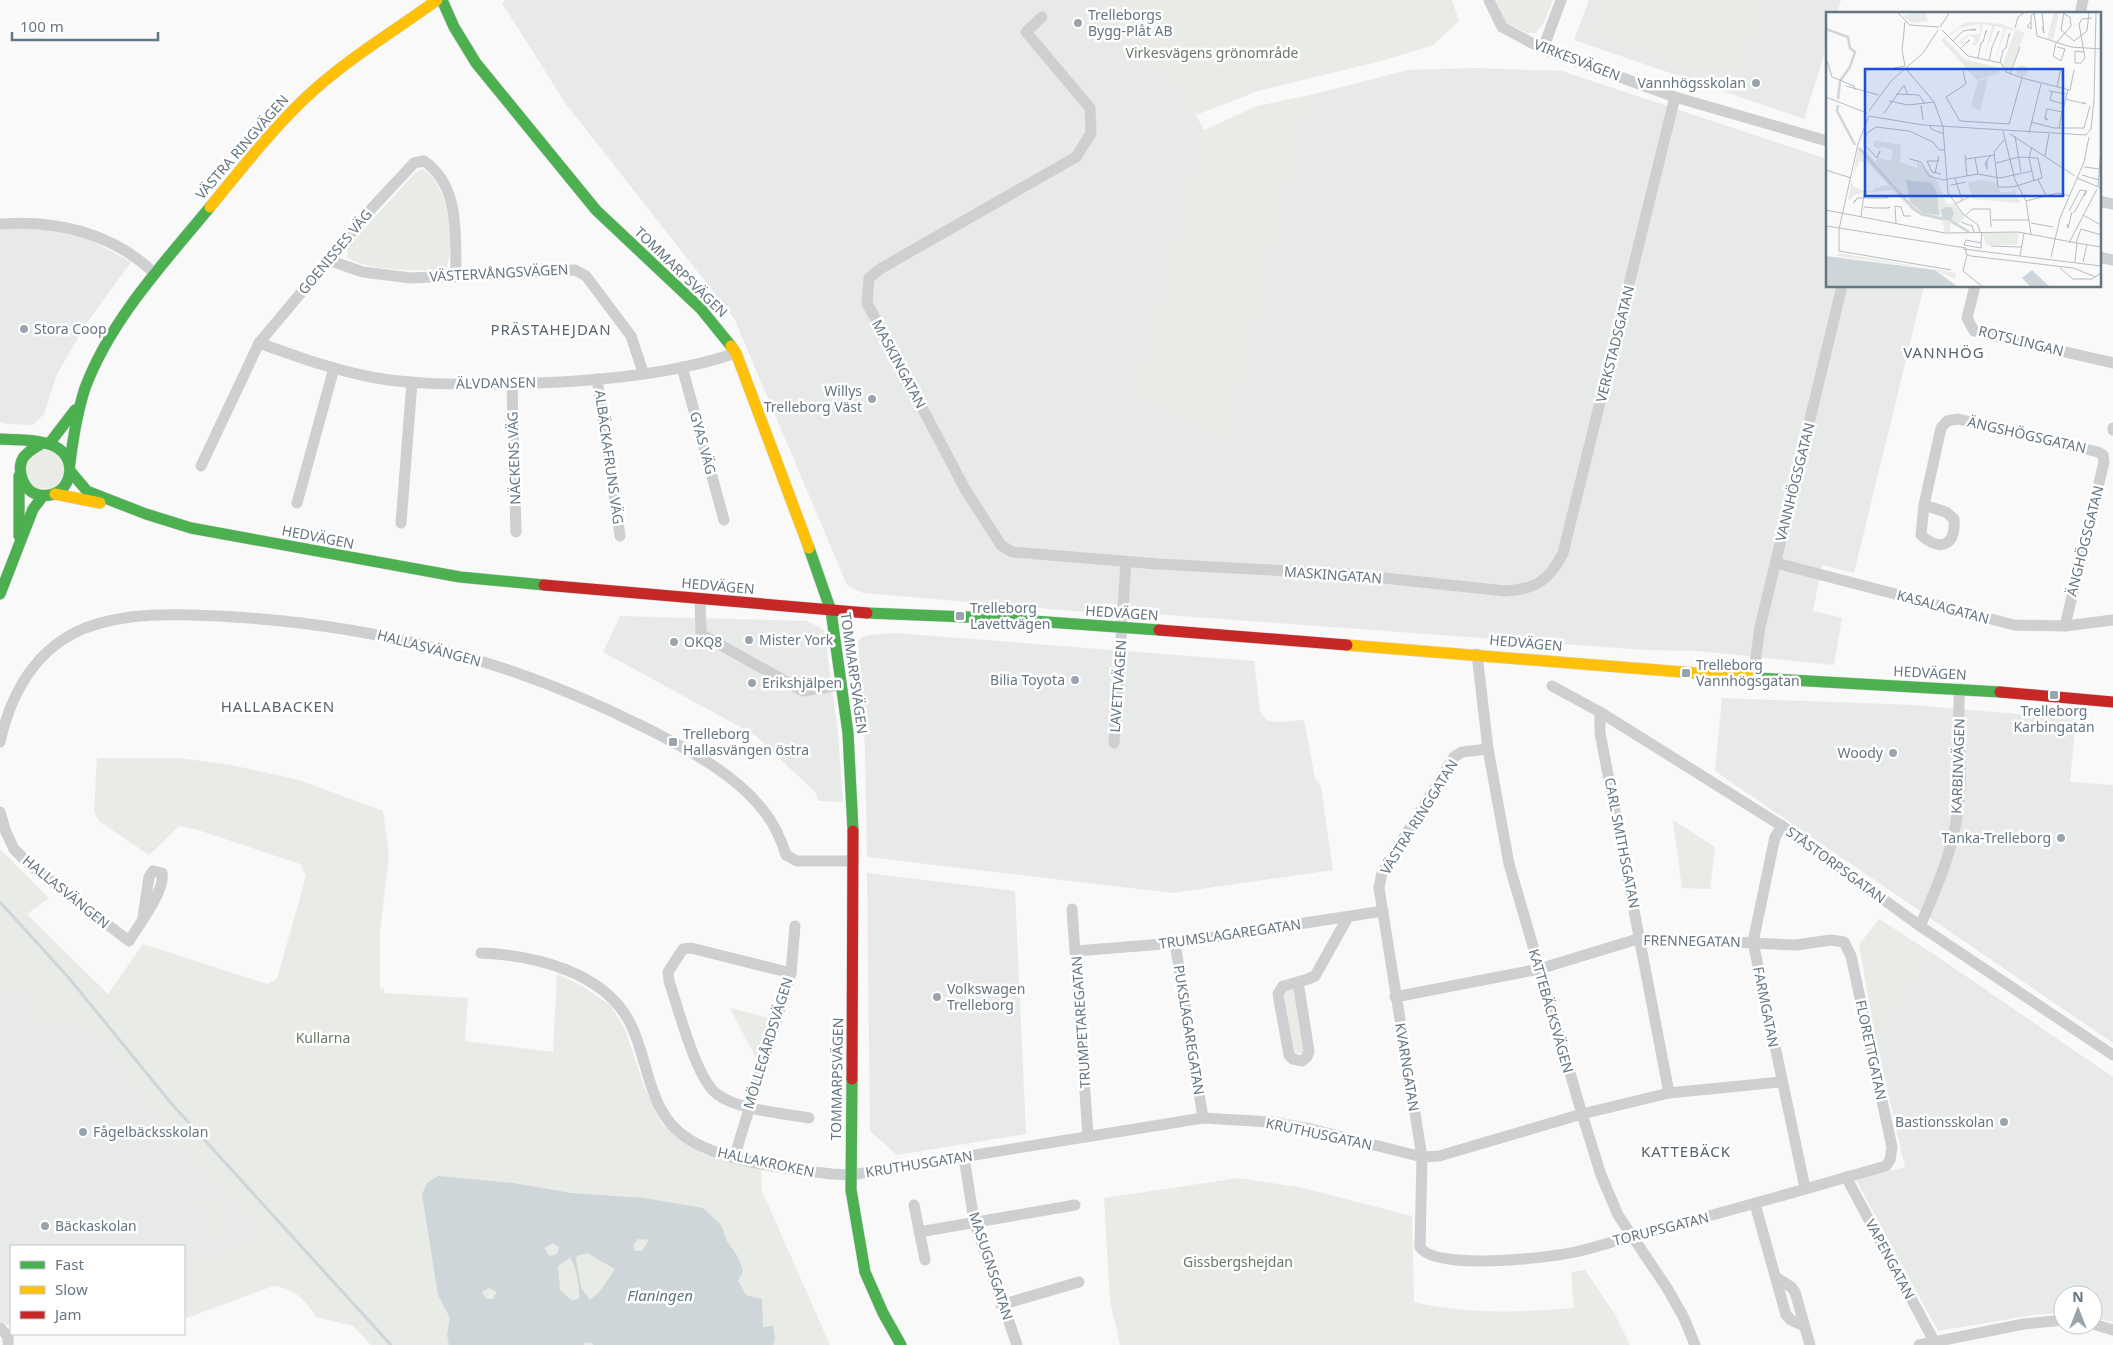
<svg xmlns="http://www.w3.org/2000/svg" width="2113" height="1345" font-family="'Noto Sans',sans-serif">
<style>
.built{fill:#e8e9e9}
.green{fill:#e8ebe6}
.water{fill:#ced6d9;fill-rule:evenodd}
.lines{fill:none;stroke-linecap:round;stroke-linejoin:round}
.stream{stroke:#ced6d9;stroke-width:3}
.fast-casing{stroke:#d5d6d7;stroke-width:12}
.slow-casing{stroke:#d5d6d7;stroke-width:12}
.jam-casing{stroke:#d5d6d7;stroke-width:12}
.street{stroke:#cecfd0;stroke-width:11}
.fast{stroke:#4caf50;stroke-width:11}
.slow{stroke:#ffc107;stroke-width:11}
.jam{stroke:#c62828;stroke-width:11}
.poi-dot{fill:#99a4ac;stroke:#fff;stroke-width:2}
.labels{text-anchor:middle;stroke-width:5;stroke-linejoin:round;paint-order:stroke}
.poi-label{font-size:14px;fill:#657683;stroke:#fff;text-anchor:start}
.park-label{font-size:14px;fill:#687a64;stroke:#fff}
.street-label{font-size:14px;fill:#657683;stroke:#fff}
.neighbourhood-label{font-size:15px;letter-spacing:1px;fill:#57646e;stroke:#fff}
.water-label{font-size:15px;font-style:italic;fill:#60757c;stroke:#fff}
.inset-river{fill:none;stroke:#ced6d9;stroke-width:2.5}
.inset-road{fill:none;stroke:#b5bdc3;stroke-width:1}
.view{fill:#1d4ed8;fill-opacity:0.15;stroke:#1d4ed8;stroke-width:2.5}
.inset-edge{fill:none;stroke:#657683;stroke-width:2.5}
</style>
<rect width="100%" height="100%" fill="#f9f9f9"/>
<g class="built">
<path d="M505,0H1101L1196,115L1204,130L1135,392L1225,445L1310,95L1408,70L1475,68L1562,71L1827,159V286H1924L1854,573L1822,565L1813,611L1842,618L1834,665L1698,651L1645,650L1154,614L1147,608L1105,603L1086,612L863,593L847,585L734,318L566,104L502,3Z"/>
<path d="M1589,0H1841L1837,14H1827V46L1804,119L1574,40Z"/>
<path d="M25,227L61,230L88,239L131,262L86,324L57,374L44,414L33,425L7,424L0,422V229Z"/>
<path d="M620,616L807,621L824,630L838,732L843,802L819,801L815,792L755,735L603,652Z"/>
<path d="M895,633L1254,661L1260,711L1266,720L1277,722L1304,720L1315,778L1321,787L1333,870L1173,893L867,857L865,750L858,643L862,637L870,635Z"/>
<path d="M1722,698L1913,705L2076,719L2070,782L2113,785V1043L1715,771Z"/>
<path d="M867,873L1015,891L1026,1134L897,1155L870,1131Z"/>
<path d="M1932,953L2113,1077V1322L2093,1318V1295H2063V1313L2033,1315L1938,1331L1856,1180L1905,1167L1876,1041Z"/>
<path d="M0,989L34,995L39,1025L83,1028L106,1040L151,1115L191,1161L261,1233L228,1252L184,1260V1246H11V1288L0,1287Z"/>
</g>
<g class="green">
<path d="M1101,0H1452L1459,21L1433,45L1385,60L1258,91L1196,115Z"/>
<path d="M1496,0H1553L1544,22L1536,33H1527L1505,22Z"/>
<path d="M1600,0H1764L1737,85L1588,35Z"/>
<path d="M1310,95L1225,445L1135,392L1204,130L1257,106Z"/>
<path d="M423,169C449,186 456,242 446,269L438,271C410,269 373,272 348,258L347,248L415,173Z"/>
<path d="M36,449L57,452L66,471L54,489L33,488L23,464Z"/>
<path d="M97,758H179L231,765L299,780L383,811L389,855L380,932V988L384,989V993L468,998L465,1041L553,1052L557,974L582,986L611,1006L625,1029L645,1089L662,1124L703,1154L761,1169L762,1191L830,1345H371L353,1326L316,1317C305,1300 295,1288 273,1286L184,1319V1260L228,1252L261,1233L191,1161L151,1115L106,1040L83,1028L39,1025L34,995L0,989V849L49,898L27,914L108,994L143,944L267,984L277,979L306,876L300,864L198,830L179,826L149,855L99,821L94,811Z"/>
<path d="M1673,820L1715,847L1710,889L1682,888Z"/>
<path d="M1879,919L1932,953L1876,1041L1859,945Z"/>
<path d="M1291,988L1295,991L1305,1051L1303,1054L1294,1052L1284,993L1286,989Z"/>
<path d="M730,1008L769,1018L756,1058Z"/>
<path d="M1239,1178L1303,1188L1412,1216L1414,1302C1468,1315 1518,1312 1574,1308L1571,1272L1585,1270L1614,1313L1630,1345H1120L1110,1301L1104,1198Z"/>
<path d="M215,1194L231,1233L212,1241L195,1202Z"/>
<path d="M0,1287L11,1288V1325L0,1324Z"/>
</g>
<path class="water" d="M438,1176L513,1183L571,1193L644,1198L703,1208L721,1225L727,1241L738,1257L743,1271L738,1281L746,1295L762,1299L763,1327L773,1326L775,1339L773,1345H593V1343L585,1342L584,1345H449L447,1335L450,1318L438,1295L422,1194L427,1183ZM638,1239L649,1240L642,1251H635L633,1246ZM553,1243L559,1247L557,1254L549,1256L544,1248ZM587,1253L615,1269L601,1290L590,1300L581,1288L576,1259L577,1256ZM570,1258C577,1268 580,1288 579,1299L571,1300L560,1290L558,1266ZM489,1288L497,1292L493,1299H486L482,1292Z"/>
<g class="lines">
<path class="stream" d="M0,902L69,978L170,1102L391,1345"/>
<defs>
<g id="fast">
<path d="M442,0L454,27L476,63L596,210L701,309L731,346"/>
<path d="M0,439C17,440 37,439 54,446C82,459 70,501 39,495C24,492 16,471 23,458C28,451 34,448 41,444"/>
<path d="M49,444L75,410"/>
<path d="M70,463C73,438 77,413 85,388C111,319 164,263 210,207"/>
<path d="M71,472L87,491L146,514L191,528L460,577L544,585"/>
<path d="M19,476V536"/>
<path d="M809,548L831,611L848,733L853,831"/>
<path d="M0,594L33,509L43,496"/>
<path d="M867,613L992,618L1159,630"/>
<path d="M1756,678L2000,692"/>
<path d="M852,1079L851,1190L865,1272L883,1313L901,1345"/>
</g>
<g id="slow">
<path d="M210,207C243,167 275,125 314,90C352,56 396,30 437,0"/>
<path d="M731,346L736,353L809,548"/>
<path d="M55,494L100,503"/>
<path d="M1347,645L1756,678"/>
</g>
<g id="jam">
<path d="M544,585L867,613"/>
<path d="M1159,630L1347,645"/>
<path d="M2000,692L2113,702"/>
<path d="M852,1079L853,831"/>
</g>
</defs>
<use href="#fast" class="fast-casing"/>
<use href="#slow" class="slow-casing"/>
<use href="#jam" class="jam-casing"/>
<g class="street">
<path d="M1489,0L1502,27L1543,49L1675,97L1827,141"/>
<path d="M2080,14L2083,0"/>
<path d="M1042,17L1026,32L1090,108L1091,133L1076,157L880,269L869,278L867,303L965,489L1001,545L1012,552L1158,564L1347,574L1505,591C1536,589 1549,581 1563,553L1675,97"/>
<path d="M1543,49L1561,0"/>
<path d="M2099,201L2113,204"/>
<path d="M0,224C57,220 113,233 155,274"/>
<path d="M2099,257L2113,260"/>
<path d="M328,260L363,272L411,278L575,270L586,276L631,336L643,372"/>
<path d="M1975,286L1967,318L1974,331L2113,363"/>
<path d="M259,343C296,356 333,370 371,377C407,384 444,384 481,384C560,384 660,379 736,353"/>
<path d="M682,367L724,520"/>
<path d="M597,379L620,536"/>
<path d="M512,384L516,532"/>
<path d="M2113,430V428"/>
<path d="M201,466L259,343L372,208L414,163L424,161C461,186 455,238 456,277"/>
<path d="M297,503L334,368"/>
<path d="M1924,505L1946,512L1954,519C1956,546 1940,552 1921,535L1924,505L1941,428L1947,421L1958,419L2098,452L2103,455L2104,462L2065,626"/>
<path d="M401,523L412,382"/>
<path d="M1776,563L2014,625L2065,626L2113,620"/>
<path d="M700,599L701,634L803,691L841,685"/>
<path d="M1477,654L1488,749L1509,864L1582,1114L1601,1175L1618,1215L1667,1288L1684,1318L1695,1345"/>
<path d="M1753,678L1760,627L1842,286"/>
<path d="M1552,686L1600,712L1782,826L1920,926L2113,1055"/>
<path d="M1600,712V733L1669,1093"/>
<path d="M0,742C11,693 36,648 85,628C127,612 174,614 218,616C373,624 507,658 646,728C687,749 734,773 763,810C774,823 781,839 786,855L797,861H854"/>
<path d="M1114,743L1126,562"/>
<path d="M0,812L6,832L14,849L30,865L129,941C138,926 166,890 162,873L153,871L149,877L143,917"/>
<path d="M1782,826L1775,837L1753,942L1805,1188"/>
<path d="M1072,909L1088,1135"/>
<path d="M1920,926C1941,878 1957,842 1960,788C1962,756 1956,722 1960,689"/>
<path d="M1175,943L1203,1118"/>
<path d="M1076,951L1175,943L1383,911"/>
<path d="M481,953C534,955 606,972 631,1025C650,1063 647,1114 690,1140C725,1162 791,1170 832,1174L851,1175L1203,1118L1271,1122L1311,1129L1422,1157L1439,1156L1582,1114L1669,1093L1781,1082"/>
<path d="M791,973L691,948L683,949L668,972L669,981C678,1007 696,1079 717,1094C737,1110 783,1113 809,1118"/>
<path d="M1298,982L1309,1051L1307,1057L1302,1061L1293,1059L1289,1055L1278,994L1283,986C1294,983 1305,981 1315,976L1348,917"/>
<path d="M1395,997L1539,969L1641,938L1796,945L1831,940L1844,942L1851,956L1892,1147L1890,1160L1886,1166C1801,1190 1716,1215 1630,1237C1611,1242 1593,1248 1575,1252C1548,1258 1434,1271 1420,1247L1422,1157L1379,888L1382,873L1454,757L1462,752L1488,749"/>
<path d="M964,1157L974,1221L1017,1345"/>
<path d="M734,1158L791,973L795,926"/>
<path d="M1846,1177L1934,1341"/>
<path d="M1755,1204L1786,1315L1791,1320L1804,1326"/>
<path d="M914,1205L925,1260"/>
<path d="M919,1232L1075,1205"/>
<path d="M1777,1278L1791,1287L1795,1292L1810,1345"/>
<path d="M1001,1305L1079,1282"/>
<path d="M2093,1324L2113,1330"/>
<path d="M0,1328L8,1336V1345"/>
<path d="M1919,1345L2024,1324L2063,1320"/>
</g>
<use href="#fast" class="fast"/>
<use href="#slow" class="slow"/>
<use href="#jam" class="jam"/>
</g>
<g class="poi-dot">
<circle cx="1078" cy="23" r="5"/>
<circle cx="1756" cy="83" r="5"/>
<circle cx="24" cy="329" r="5"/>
<circle cx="872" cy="399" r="5"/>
<rect x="955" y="611" width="10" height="10" rx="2.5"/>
<circle cx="749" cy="640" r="5"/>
<circle cx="674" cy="642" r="5"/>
<rect x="1681" y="668" width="10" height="10" rx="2.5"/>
<circle cx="1075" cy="680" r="5"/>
<circle cx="752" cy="683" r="5"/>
<rect x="2049" y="690" width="10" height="10" rx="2.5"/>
<rect x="668" y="737" width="10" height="10" rx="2.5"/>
<circle cx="1893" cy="753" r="5"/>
<circle cx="2061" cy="838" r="5"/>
<circle cx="937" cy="997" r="5"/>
<circle cx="2004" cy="1122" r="5"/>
<circle cx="83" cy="1132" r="5"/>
<circle cx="45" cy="1226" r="5"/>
</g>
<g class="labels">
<g class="poi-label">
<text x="1088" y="20">Trelleborgs<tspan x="1088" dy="16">Bygg-Plåt AB</tspan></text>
<text x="1746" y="88" text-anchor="end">Vannhögsskolan</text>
<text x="34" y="334">Stora Coop</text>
<text x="862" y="396" text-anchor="end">Willys<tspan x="862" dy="16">Trelleborg Väst</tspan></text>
<text x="970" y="613">Trelleborg<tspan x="970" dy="16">Lavettvägen</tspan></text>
<text x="759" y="645">Mister York</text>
<text x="684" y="647">OKQ8</text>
<text x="1696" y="670">Trelleborg<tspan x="1696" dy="16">Vannhögsgatan</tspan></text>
<text x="1065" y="685" text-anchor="end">Bilia Toyota</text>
<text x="762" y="688">Erikshjälpen</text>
<text x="2054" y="716" text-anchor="middle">Trelleborg<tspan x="2054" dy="16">Karbingatan</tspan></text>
<text x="683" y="739">Trelleborg<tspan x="683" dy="16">Hallasvängen östra</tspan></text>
<text x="1883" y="758" text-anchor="end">Woody</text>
<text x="2051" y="843" text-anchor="end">Tanka-Trelleborg</text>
<text x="947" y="994">Volkswagen<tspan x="947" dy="16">Trelleborg</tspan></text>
<text x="1994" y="1127" text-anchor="end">Bastionsskolan</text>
<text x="93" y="1137">Fågelbäcksskolan</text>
<text x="55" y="1231">Bäckaskolan</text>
</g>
<g class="park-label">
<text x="1212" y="58">Virkesvägens grönområde</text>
<text x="323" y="1043">Kullarna</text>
<text x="1238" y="1267">Gissbergshejdan</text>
</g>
<g class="street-label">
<text transform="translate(1577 60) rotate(21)" y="5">VIRKESVÄGEN</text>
<text transform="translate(242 147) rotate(-49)" y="5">VÄSTRA RINGVÄGEN</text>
<text transform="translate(335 252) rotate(-50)" y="5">GOENISSES VÄG</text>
<text transform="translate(681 272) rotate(44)" y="5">TOMMARPSVÄGEN</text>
<text transform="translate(499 273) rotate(-3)" y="5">VÄSTERVÅNGSVÄGEN</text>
<text transform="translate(2021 341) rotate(14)" y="5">ROTSLINGAN</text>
<text transform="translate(1615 344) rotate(-76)" y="5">VERKSTADSGATAN</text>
<text transform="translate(899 364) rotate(62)" y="5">MASKINGATAN</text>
<text transform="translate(496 383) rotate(-1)" y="5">ÄLVDANSEN</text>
<text transform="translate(2027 435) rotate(13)" y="5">ÄNGSHÖGSGATAN</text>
<text transform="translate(703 443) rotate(75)" y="5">GYAS VÄG</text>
<text transform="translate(609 457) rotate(82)" y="5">ALBÄCKAFRUNS VÄG</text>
<text transform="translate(514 458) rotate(-92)" y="5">NÄCKENS VÄG</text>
<text transform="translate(1795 482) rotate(-76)" y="5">VANNHÖGSGATAN</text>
<text transform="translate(318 537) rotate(11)" y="5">HEDVÄGEN</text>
<text transform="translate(2085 541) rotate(-76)" y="5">ÄNGHÖGSGATAN</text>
<text transform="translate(1333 575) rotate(4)" y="5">MASKINGATAN</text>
<text transform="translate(718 586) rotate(5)" y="5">HEDVÄGEN</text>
<text transform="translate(1943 607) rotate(15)" y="5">KASALAGATAN</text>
<text transform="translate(1122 613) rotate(4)" y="5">HEDVÄGEN</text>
<text transform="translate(1526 643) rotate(5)" y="5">HEDVÄGEN</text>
<text transform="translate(429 648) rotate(15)" y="5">HALLASVÄNGEN</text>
<text transform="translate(854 673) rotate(82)" y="5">TOMMARPSVÄGEN</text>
<text transform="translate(1930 673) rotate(3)" y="5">HEDVÄGEN</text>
<text transform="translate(1118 686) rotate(-86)" y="5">LAVETTVÄGEN</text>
<text transform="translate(1958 766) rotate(-88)" y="5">KARBINVÄGEN</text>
<text transform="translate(1419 817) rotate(-58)" y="5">VÄSTRA RINGGATAN</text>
<text transform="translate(1622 843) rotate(79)" y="5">CARL SMITHSGATAN</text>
<text transform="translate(1836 865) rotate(36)" y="5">STÅSTORPSGATAN</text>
<text transform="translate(66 892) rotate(39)" y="5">HALLASVÄNGEN</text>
<text transform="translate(1230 934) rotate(-8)" y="5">TRUMSLAGAREGATAN</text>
<text transform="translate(1692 941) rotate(1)" y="5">FRENNEGATAN</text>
<text transform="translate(1766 1007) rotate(79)" y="5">FARMGATAN</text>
<text transform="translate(1551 1011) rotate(74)" y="5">KATTEBÄCKSVÄGEN</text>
<text transform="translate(1081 1022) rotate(-94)" y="5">TRUMPETAREGATAN</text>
<text transform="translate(1189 1030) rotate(81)" y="5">PUKSLAGAREGATAN</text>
<text transform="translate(768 1043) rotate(-73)" y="5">MÖLLEGÅRDSVÄGEN</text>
<text transform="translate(1871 1050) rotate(78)" y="5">FLORETTGATAN</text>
<text transform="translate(1407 1067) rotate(81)" y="5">KVARNGATAN</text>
<text transform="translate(837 1079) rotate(-89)" y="5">TOMMARPSVÄGEN</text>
<text transform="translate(1319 1134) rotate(12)" y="5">KRUTHUSGATAN</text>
<text transform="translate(766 1162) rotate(12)" y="5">HALLAKROKEN</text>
<text transform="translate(919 1164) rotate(-9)" y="5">KRUTHUSGATAN</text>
<text transform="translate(1661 1229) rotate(-14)" y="5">TORUPSGATAN</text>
<text transform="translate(1890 1259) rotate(62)" y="5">VAPENGATAN</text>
<text transform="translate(991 1266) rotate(72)" y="5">MASUGNSGATAN</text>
</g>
<g class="neighbourhood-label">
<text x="551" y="335">PRÄSTAHEJDAN</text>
<text x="1944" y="358">VANNHÖG</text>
<text x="278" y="712">HALLABACKEN</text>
<text x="1686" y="1157">KATTEBÄCK</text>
</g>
<g class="water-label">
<text x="660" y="1301">Flaningen</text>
</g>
</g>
<g transform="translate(1826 12)">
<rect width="275" height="275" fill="#f9f9f9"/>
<path d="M91,0H99L102,9L86,11L77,4ZM228,0H233L227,28L221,27ZM153,10L175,12L199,21L184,59H180L177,52L189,19L180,17L169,49L178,16L169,14L158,46L166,14L157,12L154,25L150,34L146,33L149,28L144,23L136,29L138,32L132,31L141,23L154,22V12L134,16L119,27L140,48L175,56L173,61L151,68L115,28L139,11ZM190 59a6 6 0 1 1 12 0a6 6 0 1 1-12 0ZM162,66L154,99L145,94L152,69ZM48,128L75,133L74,150L91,156V149L110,167L121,192H128L139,205L130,214L124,211V220H119L116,209L87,199L66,178L30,182L22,189L26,167L27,175L45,180L49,176L63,173L59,169V174V169L42,151L33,149L27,165L32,135L36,139L39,137L49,150L52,146L65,149L67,138L56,135L53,137L48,134ZM155,168L171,171L174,180H186L188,177L194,191L146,187L142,170ZM157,221H193L191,233H160ZM12,241L130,261L129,267L107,257L12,244Z" fill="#e8ebe6"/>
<path d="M80,168L106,171L111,182L113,203L97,201L84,190ZM120,195H125L128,202L125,209L117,207L115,198ZM0,244L109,258L132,275H0ZM206,258L224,275H205L196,266Z" fill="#ced6d9"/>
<path class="inset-river" d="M0,17L22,25L24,36L29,40L24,55L14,69L12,87M12,93L11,99L29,133M33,136L87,196L95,202L117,207M125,209L143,220"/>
<path class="inset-road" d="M71,0L84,13L113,15M208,0L211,24L245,35L275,37M238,0L235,18L248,29L261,19L263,0M205,10L201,14L205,17V4L209,1M114,15L124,0M216,15L218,21L216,0M189,16L192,5L199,0M116,18L142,44L175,51L180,60L196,66L244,78L248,58M127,29L137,19L149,17L150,18H145M230,31L227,44L235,49L239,37L231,35M230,31L245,14L244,5L238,2M135,36L143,28H144L140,31M258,40L249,39V51H255L259,46L253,12L256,7L266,6M0,46L6,65L28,74L29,78M152,46L155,31L157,30L160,19L161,18L159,22M163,49L166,35L173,19L171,23M174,51L177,38L180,36L183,22H184L182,26M68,56L79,54L76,38L79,10M80,57L108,90L117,115L122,181L137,202L152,213L154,220M137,59L140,72L120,85L134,109L183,112L196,66M184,62L194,35M20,74L53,83M231,75L235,56M223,79L240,82M226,80L224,88L238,92M70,82L93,83L99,92M0,85L41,101M239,87L260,92L257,90M63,89L82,93L108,90M95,93L97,108M237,98L242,77M43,99L65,69L97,41L112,18M58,101L78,73L82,83M43,104L97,113L260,123L265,117L268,88L270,0M219,105L222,108L219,107V105L221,97H222L236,100L233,116M205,110L228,116H258L264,94M104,113L105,117L118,122M177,119L189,168L200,189L205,222M203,121L215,72M184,122L249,164M189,124L195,160M206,135L203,146L208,169M52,143L54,139L51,146L38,132L41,121L50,115L83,119L107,130L113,138H119M139,143L141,164M219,144L223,122M149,146L152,162M84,147L95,150L103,164L117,168L152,162L174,166L206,159M140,147L169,143M113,149H101L106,160L115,162M161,149V157L159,151L165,143M170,151L193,145L212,146L216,166L187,175H172L168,140L178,128M258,155L274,157M0,158L25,166M109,161L113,144M256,163L273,168M129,166L136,188M251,166L275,176M212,168L220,183M125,173L140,170M272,175L275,134M29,188L28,191L31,186H60L62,185L63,184L59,186M200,189L232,181L244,184M129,192L143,185M38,195L49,196H63L64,195L61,196M0,198L119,221L192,220L251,231M243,199L254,178L260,179M248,201L260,179H261L258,184M257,203L275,213M139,204L146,197H164L165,215M35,205L38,182L39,186M166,208H204M135,210L146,214L148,220M205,211L227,215M70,212L69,194L75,195L78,204H85M241,212L242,216L246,200M0,214L140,236V242L145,244L247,256M13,217V239L125,258M13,217L32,132L43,104M155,231L140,228L138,233L155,236V231L156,220M243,231L271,177M250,231L255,217L275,223M251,231L275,235M165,234L195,235M137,237L275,254M141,243L137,259L157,275M194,244L198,221M225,245L234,206L258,150L263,125M249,250L251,231M257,250L261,232M234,256L247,267H266L275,261M247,256L270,265"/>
<path class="view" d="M39,57H237V184H39Z"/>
<rect width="275" height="275" class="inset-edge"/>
</g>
<rect x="10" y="1245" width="175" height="90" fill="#ffffff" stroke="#c1c8cd"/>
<rect x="20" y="1261" width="25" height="8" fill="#4caf50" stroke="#c1c8cd"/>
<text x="55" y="1270" font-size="15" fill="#657683">Fast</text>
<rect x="20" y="1286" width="25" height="8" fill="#ffc107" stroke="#c1c8cd"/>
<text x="55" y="1295" font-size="15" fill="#657683">Slow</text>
<rect x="20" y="1311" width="25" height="8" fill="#c62828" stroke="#c1c8cd"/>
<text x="55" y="1320" font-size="15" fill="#657683">Jam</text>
<g transform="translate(2078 1310)"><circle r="24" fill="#ffffff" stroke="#c1c8cd"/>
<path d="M0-4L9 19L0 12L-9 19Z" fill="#99a4ac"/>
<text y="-8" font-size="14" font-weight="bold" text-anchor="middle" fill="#657683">N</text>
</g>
<path d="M12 32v8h146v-8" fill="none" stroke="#657683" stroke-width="2.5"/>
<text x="20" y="32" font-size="15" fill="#657683" stroke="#ffffff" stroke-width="4" paint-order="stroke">100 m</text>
</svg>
